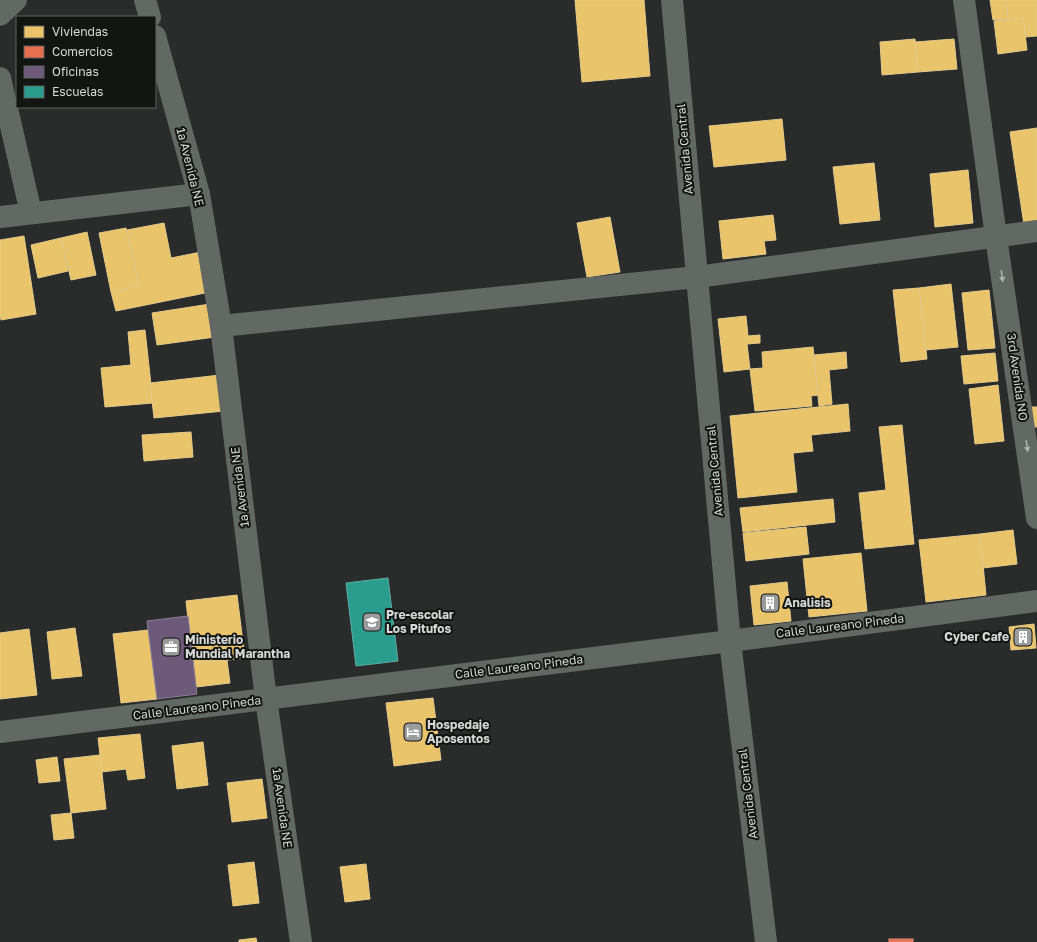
<svg xmlns="http://www.w3.org/2000/svg" width="1037" height="942" font-family="'Golos Text',sans-serif">
<style>
.homes{fill:#e9c46a;stroke:#e3ca8b}
.shops{fill:#e76f51;stroke:#e28f79}
.offices{fill:#6d597a;stroke:#8c7f96}
.schools{fill:#2a9d8f;stroke:#5eafa5}
.lines{fill:none;stroke-linecap:round;stroke-linejoin:round}
.minor{stroke:#626864;stroke-width:22}
.oneway{fill:#adb1af}
.labels{text-anchor:middle;stroke-width:4;stroke-linejoin:round;paint-order:stroke}
.street-label{font-size:12px;fill:#d6d9d7;stroke:#131513}
.poi-label{font-size:12px;font-weight:bold;fill:#d6d9d7;stroke:#131513;text-anchor:start}
</style>
<rect width="100%" height="100%" fill="#2a2c2b"/>
<g class="homes">
<path d="M575,0H644L650,76L582,82Z"/>
<path d="M990,0H1006L1008,19L993,20Z"/>
<path d="M1006,0H1037V36L1025,37L1023,18L1008,19Z"/>
<path d="M1023,18L1027,50L998,54L994,21Z"/>
<path d="M915,39L918,72L882,75L880,42Z"/>
<path d="M954,39L957,69L918,72L915,42Z"/>
<path d="M782,119L786,160L714,167L709,126Z"/>
<path d="M1037,128V224L1024,225L1010,132Z"/>
<path d="M874,163L880,220L840,224L833,167Z"/>
<path d="M968,170L973,223L935,227L930,174Z"/>
<path d="M773,215L776,240L764,241L766,254L723,259L719,221Z"/>
<path d="M610,217L620,272L587,277L577,223Z"/>
<path d="M164,223L171,258L201,252L210,292L116,311L111,292L139,286L127,230Z"/>
<path d="M126,228L139,286L111,292L99,233Z"/>
<path d="M87,232L96,275L71,280L61,238Z"/>
<path d="M24,236L36,314L1,320L0,314V240Z"/>
<path d="M61,238L68,271L38,278L31,245Z"/>
<path d="M951,284L958,347L926,350L919,288Z"/>
<path d="M919,288L927,359L901,362L893,290Z"/>
<path d="M989,290L995,348L968,350L962,293Z"/>
<path d="M210,304L215,337L157,345L152,313Z"/>
<path d="M746,316L748,336L760,335V343L747,344L750,369L724,372L718,319Z"/>
<path d="M145,330L153,403L105,407L101,368L131,365L128,332Z"/>
<path d="M813,347L818,395L811,396L812,406L755,411L750,369L763,368L762,352Z"/>
<path d="M846,352L847,368L829,370L832,404L819,406L814,355Z"/>
<path d="M995,353L998,381L964,384L961,356Z"/>
<path d="M220,375L224,411L154,418L150,383Z"/>
<path d="M998,385L1004,441L975,444L969,389Z"/>
<path d="M848,404L850,431L811,435L813,451L793,453L797,492L738,498L730,416Z"/>
<path d="M1030,407H1037V427H1032Z"/>
<path d="M902,425L914,544L865,549L859,493L886,490L879,427Z"/>
<path d="M191,432L193,457L144,461L142,435Z"/>
<path d="M833,499L835,522L743,532L740,508Z"/>
<path d="M806,527L809,554L746,561L743,533Z"/>
<path d="M1013,530L1017,564L983,568L980,534Z"/>
<path d="M980,534L986,595L926,602L919,540Z"/>
<path d="M861,553L867,611L809,617L803,559Z"/>
<path d="M787,582L791,621L754,625L750,586Z"/>
<path d="M237,595L245,658L193,664L186,601Z"/>
<path d="M1034,624L1036,648L1011,650L1009,627Z"/>
<path d="M75,628L82,676L52,679L47,632Z"/>
<path d="M29,629L37,695L0,699V633Z"/>
<path d="M148,630L157,699L121,703L113,634Z"/>
<path d="M227,660L230,683L196,687L193,664Z"/>
<path d="M433,698L441,760L394,766L386,703Z"/>
<path d="M140,734L145,778L128,780L126,769L102,772L98,738Z"/>
<path d="M203,742L208,785L177,789L172,746Z"/>
<path d="M100,755L106,809L71,813L64,759Z"/>
<path d="M57,757L60,781L39,783L36,760Z"/>
<path d="M262,779L267,818L232,822L227,783Z"/>
<path d="M71,813L74,838L54,840L51,815Z"/>
<path d="M254,862L259,903L233,906L228,865Z"/>
<path d="M366,864L370,899L345,902L340,867Z"/>
<path d="M256,938L257,942H239V940Z"/>
</g>
<rect class="shops" x="889" y="939" width="24" height="3"/>
<path class="offices" d="M188,616L197,694L157,699L147,621Z"/>
<path class="schools" d="M388,578L398,661L356,666L346,583Z"/>
<g class="lines">
<g class="minor">
<path d="M145,0L150,17"/>
<path d="M672,0L730,641L766,942"/>
<path d="M964,0L996,237L1037,518"/>
<path d="M0,15L16,0"/>
<path d="M155,36L199,194L221,326L266,699L301,942"/>
<path d="M0,78L31,213"/>
<path d="M0,217L199,194"/>
<path d="M221,326L697,277L1037,231"/>
<path d="M0,732L730,641L1037,601"/>
</g>
</g>
<defs><path id="oneway-solid" d="M-6-.8H1V-3.2L6.5 0L1 3.2V.8H-6Z"/></defs>
<g class="oneway">
<use href="#oneway-solid" transform="translate(1002 276) rotate(82)"/>
<use href="#oneway-solid" transform="translate(1027 446) rotate(82)"/>
</g>
<defs>
<symbol id="building-square" viewBox="-11 -11 22 22"><rect x="-9" y="-9" width="18" height="18" rx="4" fill="#9a9c9b" stroke="#131513"/><path d="M-4-6H4V6H1V3H-1V6H-4ZM-2.5-4.3h1.7v1.8h-1.7ZM.8-4.3h1.7v1.8H.8ZM-2.5-1h1.7V.8h-1.7ZM.8-1h1.7V.8H.8Z" fill="#fff"/></symbol>
<symbol id="school-square" viewBox="-11 -11 22 22"><rect x="-9" y="-9" width="18" height="18" rx="4" fill="#9a9c9b" stroke="#131513"/><path d="M0-5L7-2L0 1L-7-2ZM-4 1L0 2.5L4 1V4Q0 6-4 4Z" fill="#fff"/></symbol>
<symbol id="office-square" viewBox="-11 -11 22 22"><rect x="-9" y="-9" width="18" height="18" rx="4" fill="#9a9c9b" stroke="#131513"/><path d="M-6-3h4V-5.5h4V-3h4V5H-6ZM-1-4.5V-3h2v-1.5ZM-6 0V1H6V0Z" fill="#fff"/></symbol>
<symbol id="hotel-square" viewBox="-11 -11 22 22"><rect x="-9" y="-9" width="18" height="18" rx="4" fill="#9a9c9b" stroke="#131513"/><path d="M-6-4.5h1.5V1H6V5H4.5V3h-9V5H-6ZM-4 0a1.8 1.8 0 1 1 3.6 0ZM.5 0V-2.5h3Q6-2.5 6 0Z" fill="#fff"/></symbol>
</defs>
<g fill-rule="evenodd">
<use href="#building-square" x="759" y="592" width="22" height="22"/>
<use href="#school-square" x="361" y="611" width="22" height="22"/>
<use href="#building-square" x="1012" y="626" width="22" height="22"/>
<use href="#office-square" x="160" y="636" width="22" height="22"/>
<use href="#hotel-square" x="402" y="721" width="22" height="22"/>
</g>
<g class="labels">
<g class="street-label">
<text transform="translate(685 149) rotate(-95)" y="4">Avenida Central</text>
<text transform="translate(190 167) rotate(76)" y="4">1a Avenida NE</text>
<text transform="translate(1017 377) rotate(82)" y="4">3rd Avenida NO</text>
<text transform="translate(715 471) rotate(-95)" y="4">Avenida Central</text>
<text transform="translate(240 487) rotate(-97)" y="4">1a Avenida NE</text>
<text transform="translate(840 626) rotate(-7)" y="4">Calle Laureano Pineda</text>
<text transform="translate(519 667) rotate(-7)" y="4">Calle Laureano Pineda</text>
<text transform="translate(197 708) rotate(-7)" y="4">Calle Laureano Pineda</text>
<text transform="translate(748 794) rotate(-97)" y="4">Avenida Central</text>
<text transform="translate(282 808) rotate(82)" y="4">1a Avenida NE</text>
</g>
<g class="poi-label">
<text x="784" y="607">Analisis</text>
<text x="386" y="619">Pre-escolar<tspan x="386" dy="14">Los Pitufos</tspan></text>
<text x="1009" y="641" text-anchor="end">Cyber Cafe</text>
<text x="185" y="644">Ministerio<tspan x="185" dy="14">Mundial Marantha</tspan></text>
<text x="427" y="729">Hospedaje<tspan x="427" dy="14">Aposentos</tspan></text>
</g>
</g>
<rect x="16" y="16" width="140" height="92" fill="#131513" stroke="#616361"/>
<rect x="24" y="26" width="20" height="12" fill="#e9c46a" stroke="#616361"/>
<text x="52" y="36" font-size="12" fill="#d6d9d7">Viviendas</text>
<rect x="24" y="46" width="20" height="12" fill="#e76f51" stroke="#616361"/>
<text x="52" y="56" font-size="12" fill="#d6d9d7">Comercios</text>
<rect x="24" y="66" width="20" height="12" fill="#6d597a" stroke="#616361"/>
<text x="52" y="76" font-size="12" fill="#d6d9d7">Oficinas</text>
<rect x="24" y="86" width="20" height="12" fill="#2a9d8f" stroke="#616361"/>
<text x="52" y="96" font-size="12" fill="#d6d9d7">Escuelas</text>
</svg>
